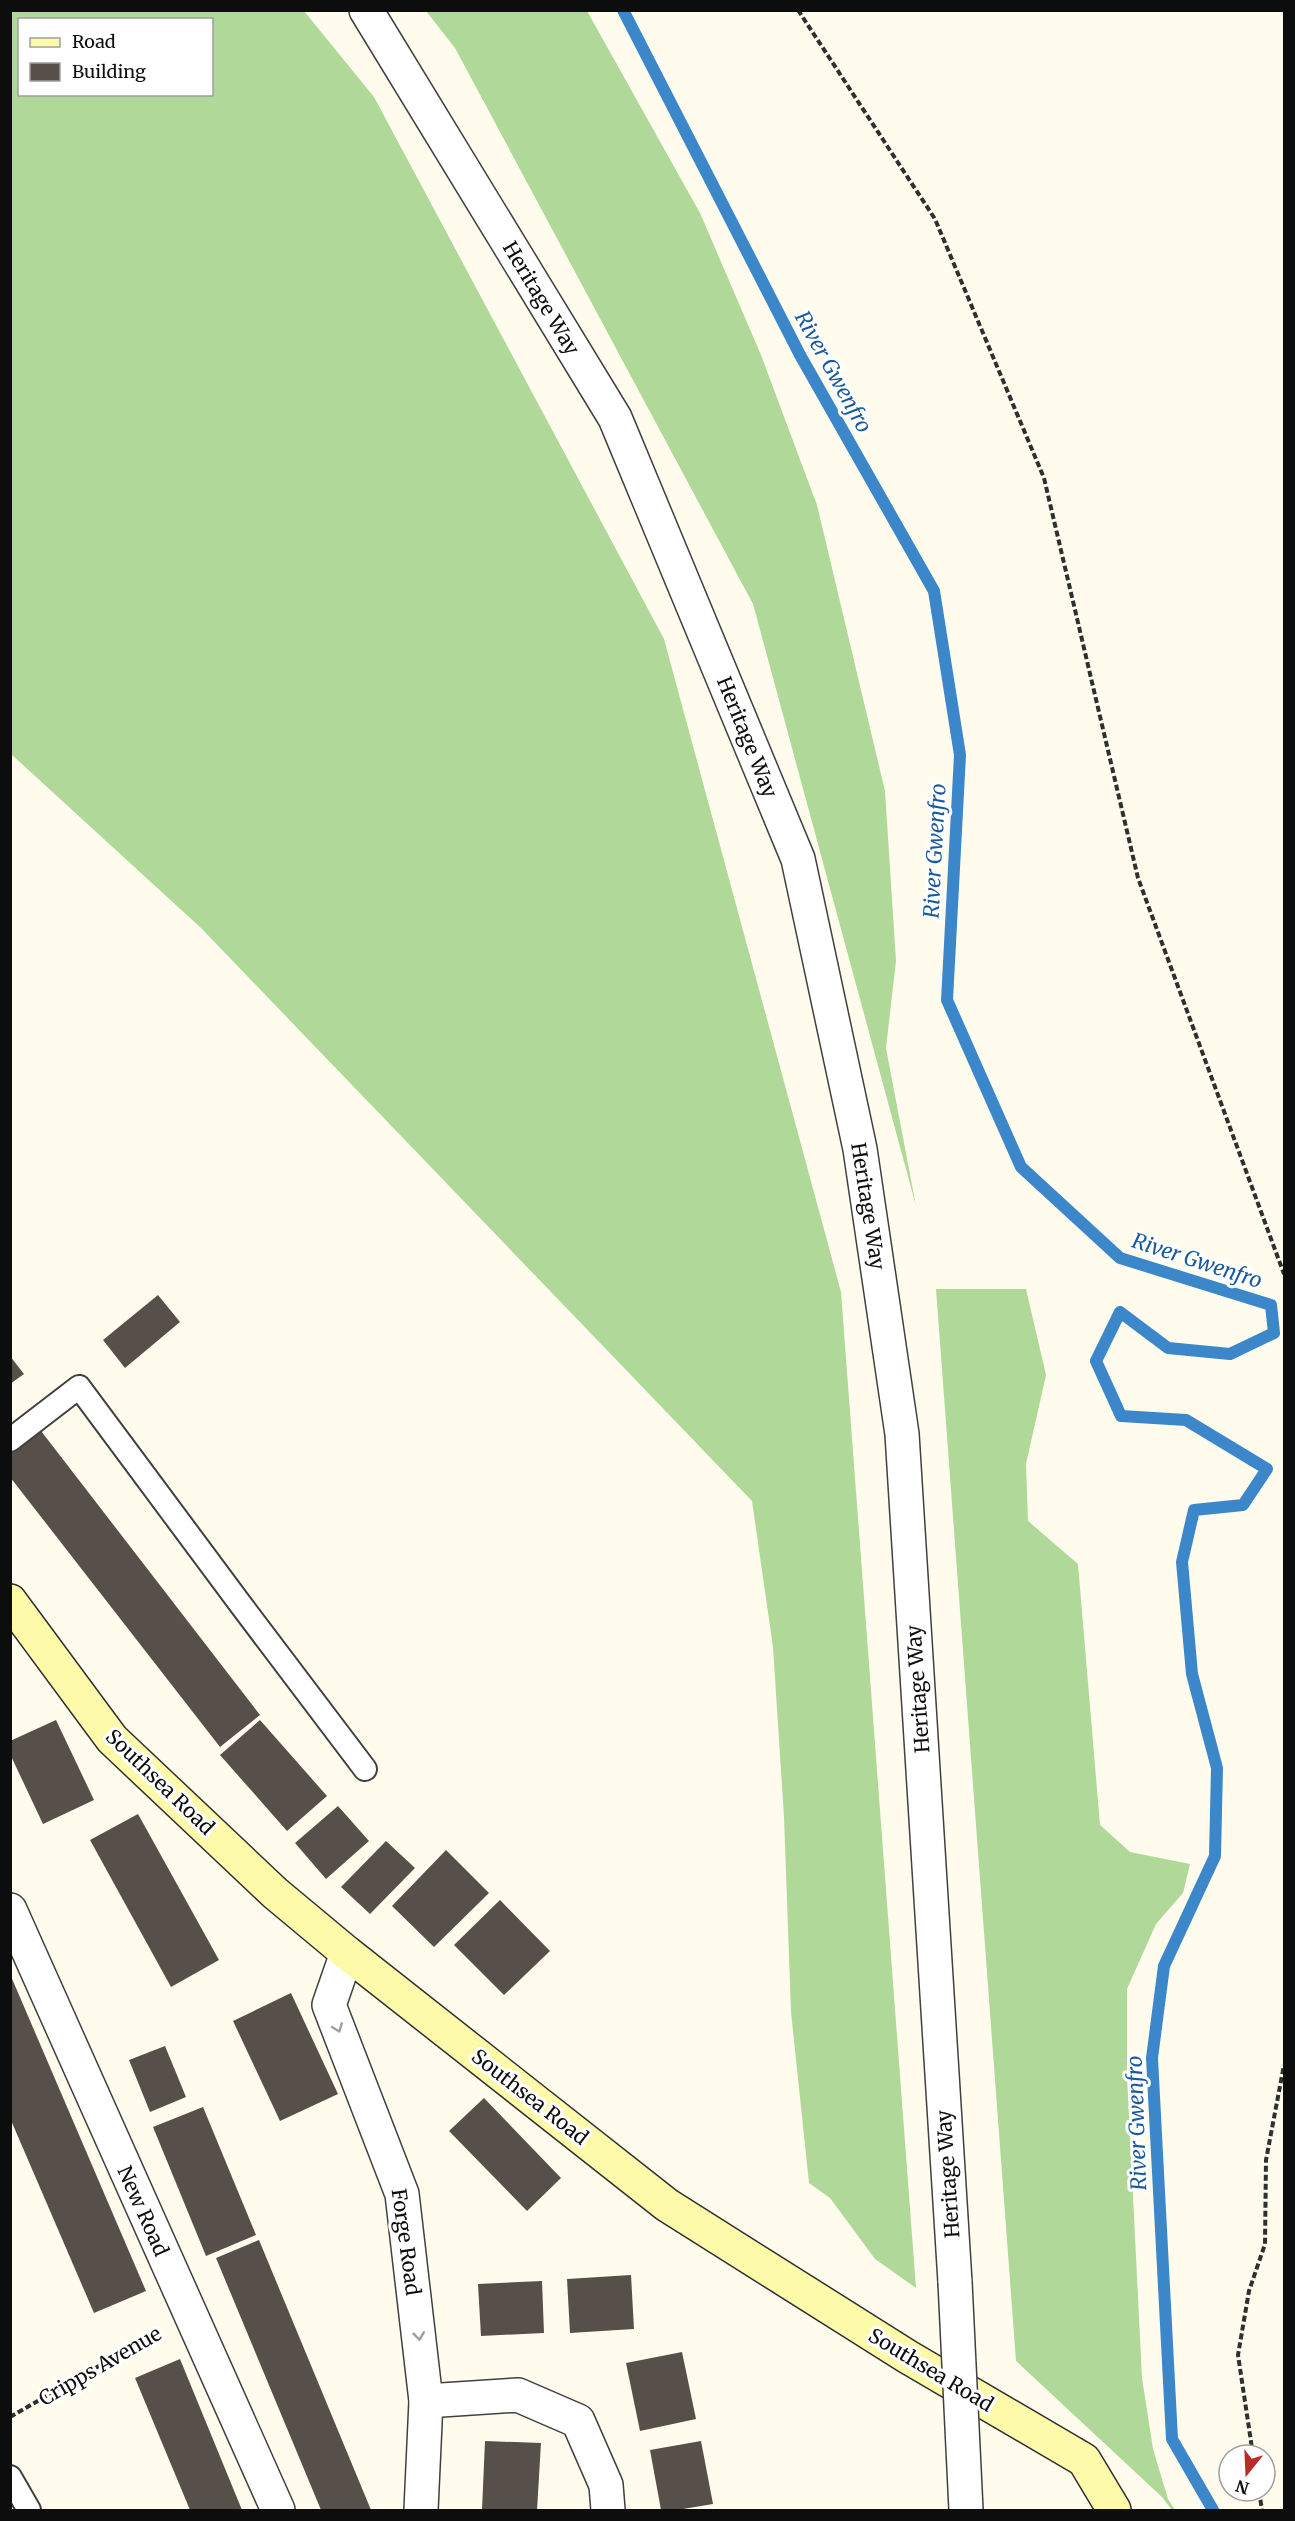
<svg xmlns="http://www.w3.org/2000/svg" width="1295" height="2521" font-family="Merriweather,serif">
<style>
.forest{fill:#b0d898;fill-rule:evenodd}
.lines{fill:none;stroke-linecap:round;stroke-linejoin:round}
.stream{stroke:#3c87ca;stroke-width:12}
.building{fill:#564f4a}
.service-casing{stroke:#404040;stroke-width:26}
.minor-casing{stroke:#404040;stroke-width:36}
.tertiary-casing{stroke:#404040;stroke-width:36}
.secondary-casing{stroke:#2f2f2f;stroke-width:36}
.path{stroke:#2f2f2f;stroke-width:4;stroke-dasharray:6 3;stroke-linecap:butt}
.service{stroke:#fff;stroke-width:22}
.minor{stroke:#fff;stroke-width:33}
.tertiary{stroke:#fff;stroke-width:33}
.secondary{stroke:#fdfaaa;stroke-width:33}
.tertiary-bridge-casing{stroke:#404040;stroke-width:36;stroke-linecap:butt}
.tertiary-bridge{stroke:#fff;stroke-width:33}
.oneway{stroke:#9e9e9e}
.labels{text-anchor:middle;stroke-width:6;stroke-linejoin:round;paint-order:stroke}
.street-label{font-size:20px;fill:#0d0d0d;stroke:#fff}
.water-label{font-size:21px;font-style:italic;fill:#195a9c;stroke:#fff}
</style>
<rect width="100%" height="100%" fill="#fffcee"/>
<g class="forest">
<path d="M10,11H304L374,97L664,639L841,1292L916,2288L875,2259L830,2198L809,2183L791,2012L784,1817L773,1647L752,1501L201,928L11,754ZM20,20H212V94H20Z"/>
<path d="M426,11H587L700,213L761,355L817,505L885,791L896,961L886,1048L916,1206L753,604L455,48Z"/>
<path d="M936,1289H1026L1046,1375L1026,1464L1028,1521L1078,1564L1100,1825L1130,1852L1190,1864L1183,1893L1156,1924L1127,1989V2075L1142,2378L1153,2449L1168,2499L1175,2510H1172L1162,2497L1016,2361Z"/>
</g>
<g class="lines">
<path class="stream" d="M623,10L800,355L934,591L960,755L947,1000L1021,1167L1120,1258L1271,1305L1274,1333L1230,1354L1168,1348L1120,1312L1096,1361L1121,1416L1186,1420L1267,1469L1243,1505L1194,1510L1182,1562L1192,1674L1217,1768L1215,1856L1164,1966L1152,2058L1172,2439L1213,2510"/>
</g>
<g class="building">
<path d="M158,1295L180,1322L125,1368L103,1340Z"/>
<path d="M10,1356L24,1374L10,1384Z"/>
<path d="M38,1427L260,1715L220,1747L10,1477V1448Z"/>
<path d="M56,1720L94,1800L43,1824L10,1754V1741Z"/>
<path d="M260,1720L327,1796L287,1831L220,1755Z"/>
<path d="M338,1806L369,1841L326,1879L295,1843Z"/>
<path d="M138,1814L219,1960L171,1987L90,1840Z"/>
<path d="M386,1841L415,1868L370,1914L341,1887Z"/>
<path d="M446,1850L489,1893L434,1947L392,1906Z"/>
<path d="M500,1900L550,1951L504,1995L454,1945Z"/>
<path d="M10,1974L146,2291L94,2313L10,2118Z"/>
<path d="M291,1993L338,2094L280,2121L233,2021Z"/>
<path d="M165,2046L186,2097L150,2112L129,2060Z"/>
<path d="M484,2098L561,2178L527,2211L449,2131Z"/>
<path d="M203,2107L256,2235L206,2256L153,2127Z"/>
<path d="M259,2240L371,2510H321L216,2258Z"/>
<path d="M631,2275L634,2329L570,2333L567,2279Z"/>
<path d="M542,2281L544,2333L481,2336L478,2284Z"/>
<path d="M682,2352L696,2419L640,2431L626,2363Z"/>
<path d="M180,2359L242,2510H190L135,2378Z"/>
<path d="M485,2441L541,2443L537,2510H482Z"/>
<path d="M701,2441L713,2504L677,2510H661L650,2450Z"/>
</g>
<g class="lines">
<defs>
<g id="service">
<path d="M10,1440L79,1387L241,1605L365,1769"/>
<path d="M10,2477L29,2510"/>
</g>
<g id="minor">
<path d="M347,1953L329,2005L402,2194L426,2401L421,2510"/>
<path d="M426,2401L518,2395L578,2421L606,2485L608,2510"/>
</g>
<g id="tertiary">
<path d="M366,10L615,418L798,859L860,1149L902,1434L955,2282"/>
<path d="M10,1910L278,2510"/>
</g>
<path id="secondary" d="M10,1601L112,1739L275,1893L347,1953L667,2205L908,2357L1084,2460L1114,2510"/>
</defs>
<use href="#service" class="service-casing"/>
<use href="#minor" class="minor-casing"/>
<use href="#tertiary" class="tertiary-casing"/>
<use href="#secondary" class="secondary-casing"/>
<g class="path">
<path d="M798,10L935,219L1044,478L1138,878L1284,1274"/>
<path d="M10,2417L158,2332"/>
<path d="M1253,2455L1238,2355L1249,2291L1265,2244L1266,2160L1284,2065"/>
<path d="M1259,2491L1262,2510"/>
</g>
<use href="#service" class="service"/>
<use href="#minor" class="minor"/>
<use href="#tertiary" class="tertiary"/>
<use href="#secondary" class="secondary"/>
<defs>
<path id="tertiary-bridge" d="M955,2282L966,2510"/>
</defs>
<use href="#tertiary-bridge" class="tertiary-bridge-casing"/>
<use href="#tertiary-bridge" class="tertiary-bridge"/>
</g>
<defs><path id="oneway-chevron" d="M-2-3.5L2.5 0L-2 3.5" fill="none" stroke-width="1.6" stroke-linecap="round" stroke-linejoin="round" transform="scale(1.5)"/></defs>
<g class="oneway">
<use href="#oneway-chevron" transform="translate(338 2028) rotate(69)"/>
<use href="#oneway-chevron" transform="translate(419 2336) rotate(83)"/>
</g>
<g class="labels">
<g class="street-label">
<text transform="translate(541 298) rotate(59)" y="7">Heritage Way</text>
<text transform="translate(747 737) rotate(68)" y="7">Heritage Way</text>
<text transform="translate(868 1206) rotate(81)" y="7">Heritage Way</text>
<text transform="translate(918 1689) rotate(-94)" y="7">Heritage Way</text>
<text transform="translate(160 1782) rotate(44)" y="7">Southsea Road</text>
<text transform="translate(530 2097) rotate(38)" y="7">Southsea Road</text>
<text transform="translate(948 2174) rotate(-94)" y="7">Heritage Way</text>
<text transform="translate(143 2211) rotate(66)" y="7">New Road</text>
<text transform="translate(406 2242) rotate(82)" y="7">Forge Road</text>
<text transform="translate(100 2366) rotate(-30)" y="7">Cripps Avenue</text>
<text transform="translate(931 2370) rotate(31)" y="7">Southsea Road</text>
</g>
<g class="water-label">
<text transform="translate(833 372) rotate(61)" y="7">River Gwenfro</text>
<text transform="translate(935 851) rotate(-87)" y="7">River Gwenfro</text>
<text transform="translate(1197 1261) rotate(18)" y="7">River Gwenfro</text>
<text transform="translate(1137 2123) rotate(-92)" y="7">River Gwenfro</text>
</g>
</g>
<rect width="1295" height="2521" fill="none" stroke="#0d0d0d" stroke-width="24"/>
<rect x="18" y="18" width="195" height="78" fill="#ffffff" stroke="#9e9e9e" stroke-width="1.5"/>
<rect x="30" y="38" width="30" height="9" fill="#fdfaaa" stroke="#9e9e9e" stroke-width="1.5"/>
<text x="72" y="48" font-size="18" fill="#0d0d0d">Road</text>
<rect x="30" y="63" width="30" height="18" fill="#564f4a" stroke="#9e9e9e" stroke-width="1.5"/>
<text x="72" y="78" font-size="18" fill="#0d0d0d">Building</text>
<g transform="translate(1247 2473) rotate(198)"><circle r="28" fill="#ffffff" stroke="#9e9e9e" stroke-width="1.5"/>
<path d="M0-4.5L10 22L0 15L-10 22Z" fill="#ba2c28"/>
<text y="-9" font-size="16" font-weight="bold" text-anchor="middle" fill="#0d0d0d">N</text>
</g>
</svg>
